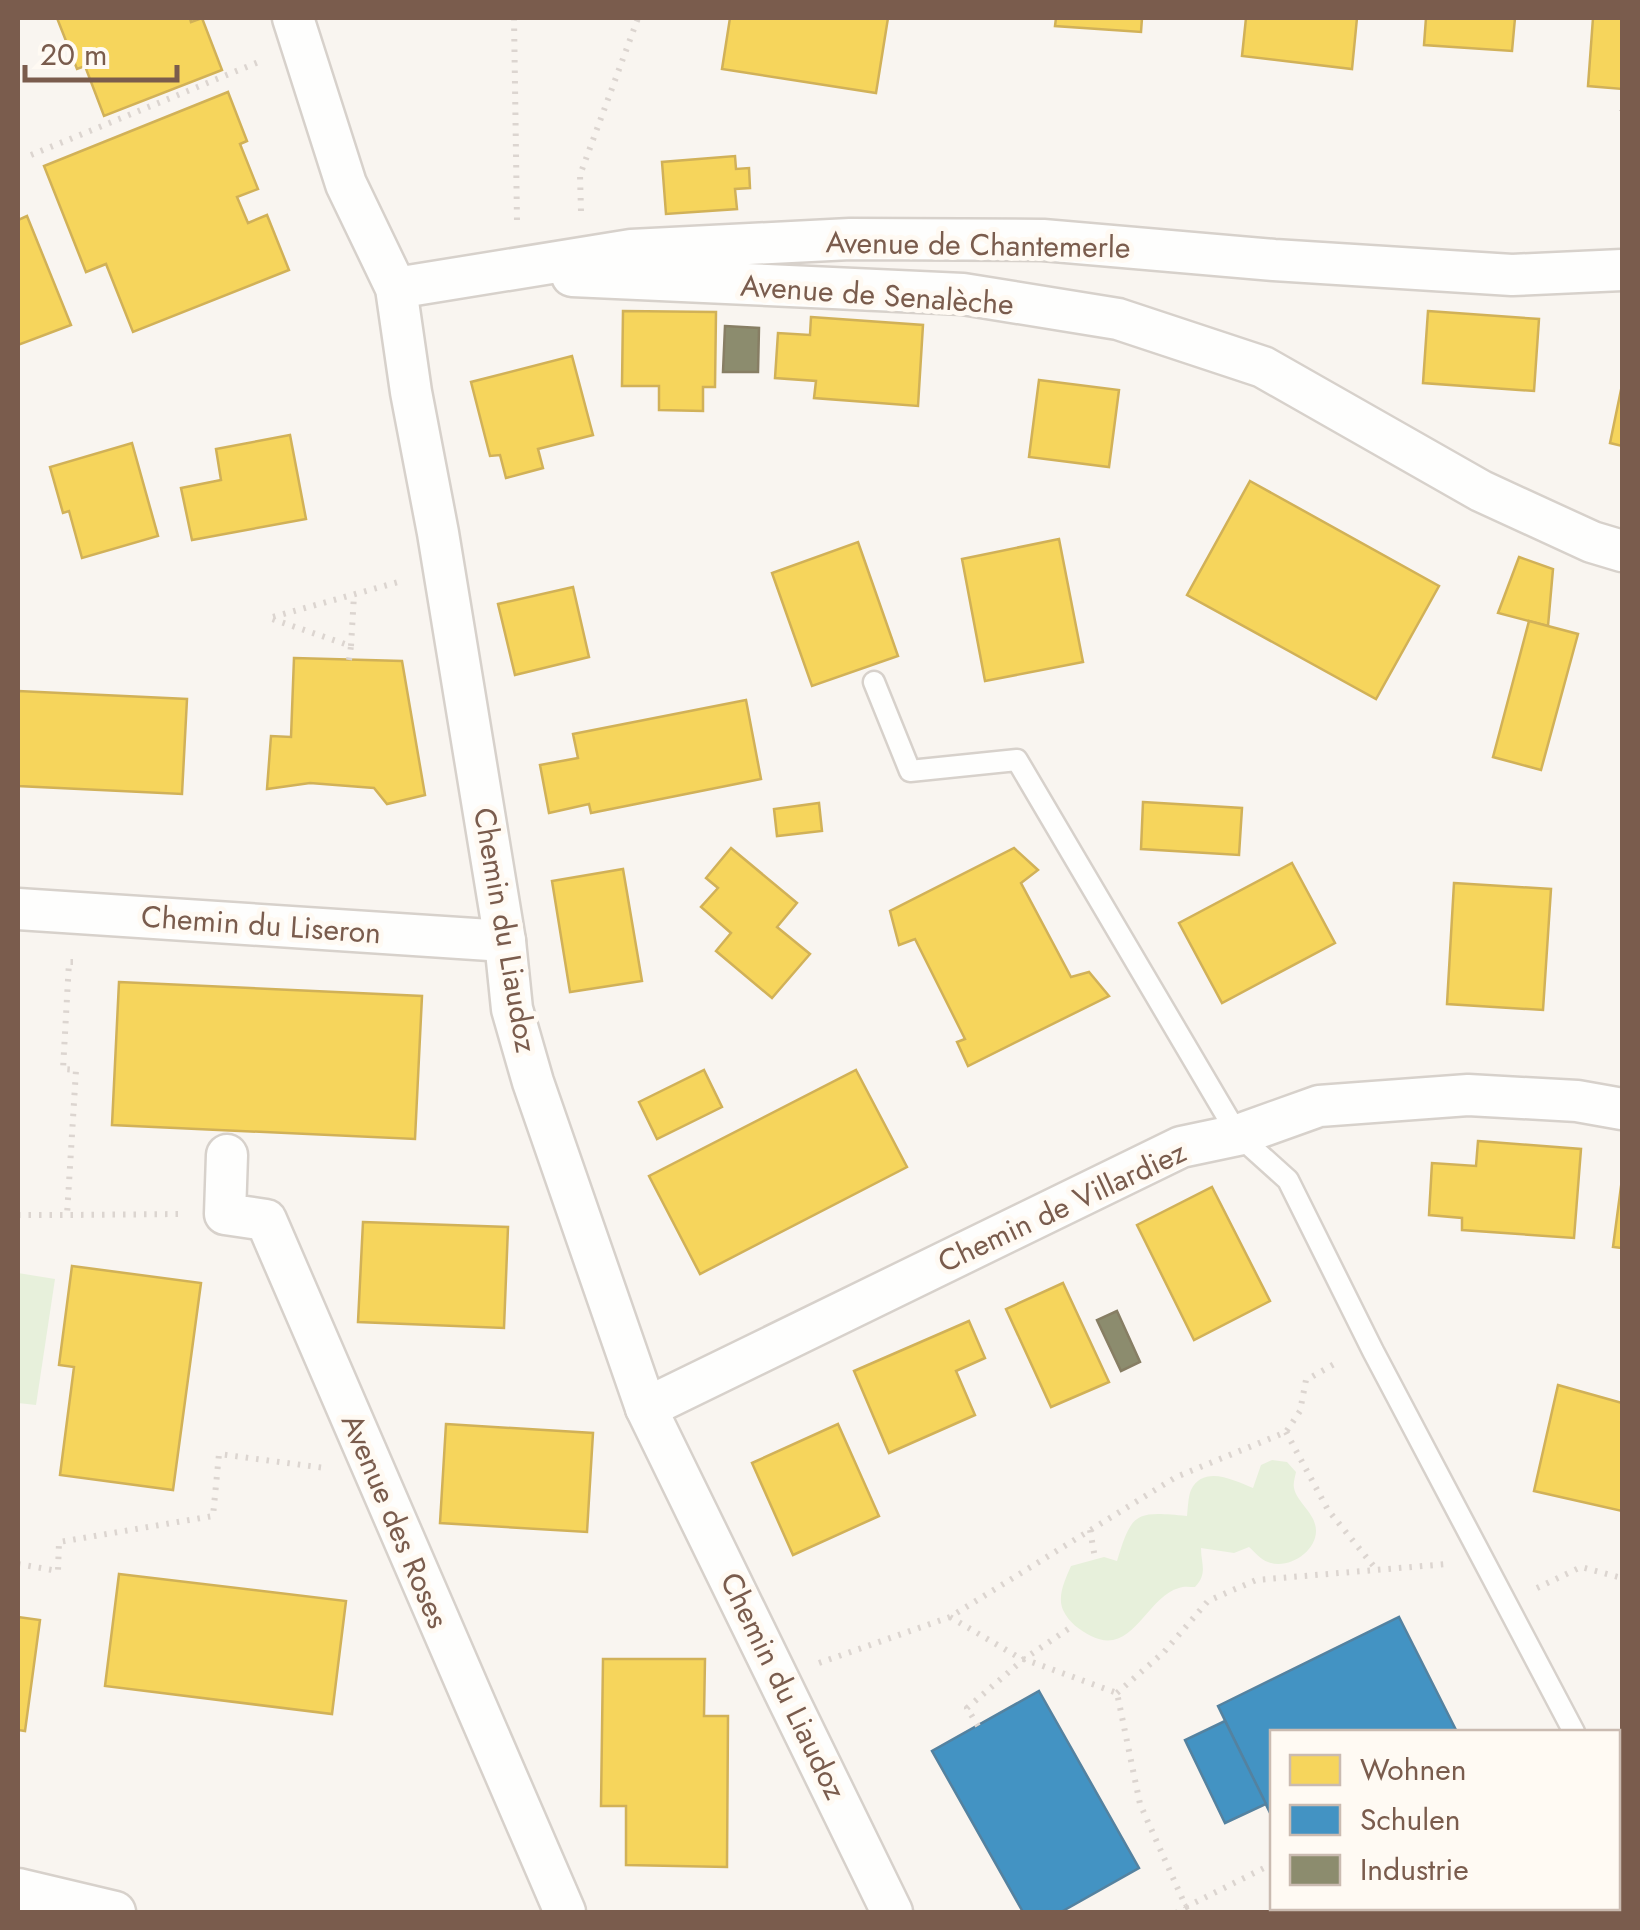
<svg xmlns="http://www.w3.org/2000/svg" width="1640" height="1930" font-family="Jost,sans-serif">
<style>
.green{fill:#e7f0db}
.homes{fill:#f6d55c;stroke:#d1b158;stroke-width:2.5}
.schools{fill:#4393c3;stroke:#5482a0;stroke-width:2.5}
.industry{fill:#8c8c6e;stroke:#877e64;stroke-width:2.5}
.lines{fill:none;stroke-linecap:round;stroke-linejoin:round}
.service-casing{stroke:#d7d1cb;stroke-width:25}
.minor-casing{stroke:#d7d1cb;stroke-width:45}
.path{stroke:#dcd5d0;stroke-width:6;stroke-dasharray:2.5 8;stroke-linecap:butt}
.service{stroke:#fefefd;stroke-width:20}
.minor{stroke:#fefefd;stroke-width:40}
.labels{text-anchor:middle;stroke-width:10;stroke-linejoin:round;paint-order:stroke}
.street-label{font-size:30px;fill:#7a5c4d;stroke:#fffaf3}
</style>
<rect width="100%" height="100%" fill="#f9f5f0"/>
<g class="green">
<path d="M18,1273L55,1279L36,1405L18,1403Z"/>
<path d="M1272,1460L1287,1462L1296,1472C1295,1477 1293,1483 1294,1488C1297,1503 1316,1513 1316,1531C1316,1552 1288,1570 1268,1562C1261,1560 1255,1552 1249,1547L1234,1553L1201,1548C1201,1564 1208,1573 1195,1587C1189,1587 1184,1586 1179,1588C1146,1597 1133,1657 1091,1636C1080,1630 1069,1623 1063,1610C1057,1596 1065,1580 1071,1566L1104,1557L1117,1561C1132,1512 1135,1511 1187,1516C1188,1508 1188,1497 1191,1490C1204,1464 1235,1481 1253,1488L1261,1465Z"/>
</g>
<g class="homes">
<path d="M57,18H190L191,22L202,18L222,70L104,116L85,66L77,69Z"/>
<path d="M730,18H888L876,93L722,69Z"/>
<path d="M1056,18H1142L1141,32L1055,26Z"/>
<path d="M1246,18H1357L1352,69L1242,56Z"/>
<path d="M1426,18H1515L1512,51L1424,45Z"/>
<path d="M1593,18H1622V89L1588,86Z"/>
<path d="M228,92L247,141L240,144L258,189L237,197L248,223L267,215L289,270L133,332L106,264L86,272L44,166Z"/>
<path d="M735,156L736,169L749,168L750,188L735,189L737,209L666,214L662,162Z"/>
<path d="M27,216L71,325L18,345V220Z"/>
<path d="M623,311L716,312L715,387H703V411L659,410V386H622Z"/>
<path d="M1428,311L1539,319L1534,391L1423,383Z"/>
<path d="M811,317L923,325L918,406L814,398L816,381L775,378L778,333L810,335Z"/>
<path d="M572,356L593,435L538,449L543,468L506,478L500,455L490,456L471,382Z"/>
<path d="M1039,380L1119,390L1109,467L1029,457Z"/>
<path d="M1622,385V446L1610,443Z"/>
<path d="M290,435L306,519L192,540L181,488L221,480L216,449Z"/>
<path d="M132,443L158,536L82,558L69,511L63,513L50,467Z"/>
<path d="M1250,481L1439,586L1376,699L1187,595Z"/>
<path d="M1059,539L1083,662L985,681L962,559Z"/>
<path d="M858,542L898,656L812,686L772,573Z"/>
<path d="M1519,557L1553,569L1548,626L1498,613Z"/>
<path d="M573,587L589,657L515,675L498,604Z"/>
<path d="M1529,621L1578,634L1541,770L1493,757Z"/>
<path d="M294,658L402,661L425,795L387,804L374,788L310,783L267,789L271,736L291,737Z"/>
<path d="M18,691L187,699L182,794L18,786Z"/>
<path d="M746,700L761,779L591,813L589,804L549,813L540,765L578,758L573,734Z"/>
<path d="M1143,802L1242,808L1239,855L1141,849Z"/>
<path d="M819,803L822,831L777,836L774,809Z"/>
<path d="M731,848L797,903L777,927L810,954L772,998L716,951L731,933L701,907L718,888L706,878Z"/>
<path d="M1014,848L1038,870L1021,883L1071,977L1089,972L1109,996L968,1066L957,1042L965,1039L915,939L899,945L890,911Z"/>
<path d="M1292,863L1335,943L1222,1003L1179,923Z"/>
<path d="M623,869L642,981L570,992L552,881Z"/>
<path d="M1454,883L1551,889L1543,1010L1447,1004Z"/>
<path d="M119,982L422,996L415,1139L112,1125Z"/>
<path d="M704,1070L722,1107L657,1139L639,1102Z"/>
<path d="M856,1070L907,1167L700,1274L649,1176Z"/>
<path d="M1478,1141L1581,1149L1574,1238L1462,1230V1218L1429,1215L1432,1163L1476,1166Z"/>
<path d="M1622,1179V1248L1613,1247Z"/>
<path d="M1212,1187L1270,1301L1194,1340L1137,1225Z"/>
<path d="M363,1222L508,1227L504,1328L358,1322Z"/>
<path d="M72,1266L201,1283L173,1490L60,1475L74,1367L59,1365Z"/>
<path d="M1063,1283L1109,1382L1051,1407L1006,1309Z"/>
<path d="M969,1321L985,1358L956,1371L975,1415L889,1453L854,1371Z"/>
<path d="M1558,1385L1622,1403V1511L1534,1491Z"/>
<path d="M446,1424L593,1433L587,1532L440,1523Z"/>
<path d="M838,1424L879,1516L793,1555L752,1463Z"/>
<path d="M119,1574L346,1601L332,1714L105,1686Z"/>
<path d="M18,1617L40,1620L25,1731L18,1730Z"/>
<path d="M603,1659H705L704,1716H728L727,1867L626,1865V1806H601Z"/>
</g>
<g class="schools">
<path d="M1399,1617L1457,1732H1272V1817L1218,1706Z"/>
<path d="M1039,1691L1139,1868L1061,1912H1023L932,1751Z"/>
<path d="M1225,1721L1266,1804L1225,1823L1185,1740Z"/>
</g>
<g class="industry">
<path d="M725,326L759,328L758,372H723Z"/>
<path d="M1117,1311L1140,1362L1121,1371L1097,1320Z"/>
</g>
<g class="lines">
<defs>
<path id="service" d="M874,682L910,771L1017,760L1238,1135L1288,1180L1373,1351L1574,1732"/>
<g id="minor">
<path d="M293,18L346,184L396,288L411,392L438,533L505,941L512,1009L533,1082L646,1408L892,1912"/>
<path d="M572,276L963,294L1118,319L1263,367L1481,491L1592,542L1622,551"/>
<path d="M396,288L631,250L850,239L1043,240L1274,260L1512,275L1622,270"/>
<path d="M18,909L505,941"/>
<path d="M227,1155L225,1214L266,1220L565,1912"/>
<path d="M646,1408L1181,1147L1238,1135L1319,1106L1468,1095L1577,1101L1622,1109"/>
<path d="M1618,1801L1622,1800"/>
<path d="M18,1889L115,1912"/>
<path d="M1376,1912L1385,1908"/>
</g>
</defs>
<use href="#service" class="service-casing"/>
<use href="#minor" class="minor-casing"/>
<g class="path">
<path d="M514,18L517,221"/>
<path d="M1622,110V111"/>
<path d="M31,155L261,61"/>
<path d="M581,211L580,175L638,18"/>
<path d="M351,646L354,595"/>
<path d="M349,660L351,646L269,618L402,581"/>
<path d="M73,962H69L63,1069L76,1070L67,1215L180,1214"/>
<path d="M18,1215H67"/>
<path d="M1286,1432L1328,1510L1376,1569"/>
<path d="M1090,1530L1095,1558"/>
<path d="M18,1564L58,1571L59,1542L213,1516L219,1454L325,1468"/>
<path d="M1537,1588L1581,1567L1622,1578"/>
<path d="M950,1617L1018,1657L1117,1693L1140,1804L1186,1907L1177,1912"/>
<path d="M819,1663L950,1617L1176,1477L1286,1432L1300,1411L1306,1380L1338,1362"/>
<path d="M1117,1693L1164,1652L1208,1601L1256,1580L1447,1564"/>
<path d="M978,1726L967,1708L1024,1659L1074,1625"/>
<path d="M1186,1907L1272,1864"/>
<path d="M1301,1908L1303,1912"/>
<path d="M1469,1908L1471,1912"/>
</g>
<use href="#service" class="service"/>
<use href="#minor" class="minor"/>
</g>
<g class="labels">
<g class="street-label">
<text transform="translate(978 245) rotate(1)" y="10">Avenue de Chantemerle</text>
<text transform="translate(877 295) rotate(4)" y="10">Avenue de Senalèche</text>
<text transform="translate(261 925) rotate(4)" y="10">Chemin du Liseron</text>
<text transform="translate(505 930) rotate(80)" y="10">Chemin du Liaudoz</text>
<text transform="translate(1062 1207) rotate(-25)" y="10">Chemin de Villardiez</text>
<text transform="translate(395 1521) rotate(67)" y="10">Avenue des Roses</text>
<text transform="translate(783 1686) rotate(64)" y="10">Chemin du Liaudoz</text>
</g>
</g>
<rect width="1640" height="1930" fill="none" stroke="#7a5c4d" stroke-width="40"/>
<rect x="1270" y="1730" width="350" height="180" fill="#fffaf3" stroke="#cabbb1" stroke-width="2.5"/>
<rect x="1290" y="1755" width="50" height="30" fill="#f6d55c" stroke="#cabbb1" stroke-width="2.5"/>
<text x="1360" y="1780" font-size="30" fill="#7a5c4d">Wohnen</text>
<rect x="1290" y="1805" width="50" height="30" fill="#4393c3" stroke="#cabbb1" stroke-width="2.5"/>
<text x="1360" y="1830" font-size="30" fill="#7a5c4d">Schulen</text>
<rect x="1290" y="1855" width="50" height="30" fill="#8c8c6e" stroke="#cabbb1" stroke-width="2.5"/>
<text x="1360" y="1880" font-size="30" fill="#7a5c4d">Industrie</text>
<path d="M25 65v15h152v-15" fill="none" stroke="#7a5c4d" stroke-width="5"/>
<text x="40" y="65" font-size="30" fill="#7a5c4d" stroke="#fffaf3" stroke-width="8" paint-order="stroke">20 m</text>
</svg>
